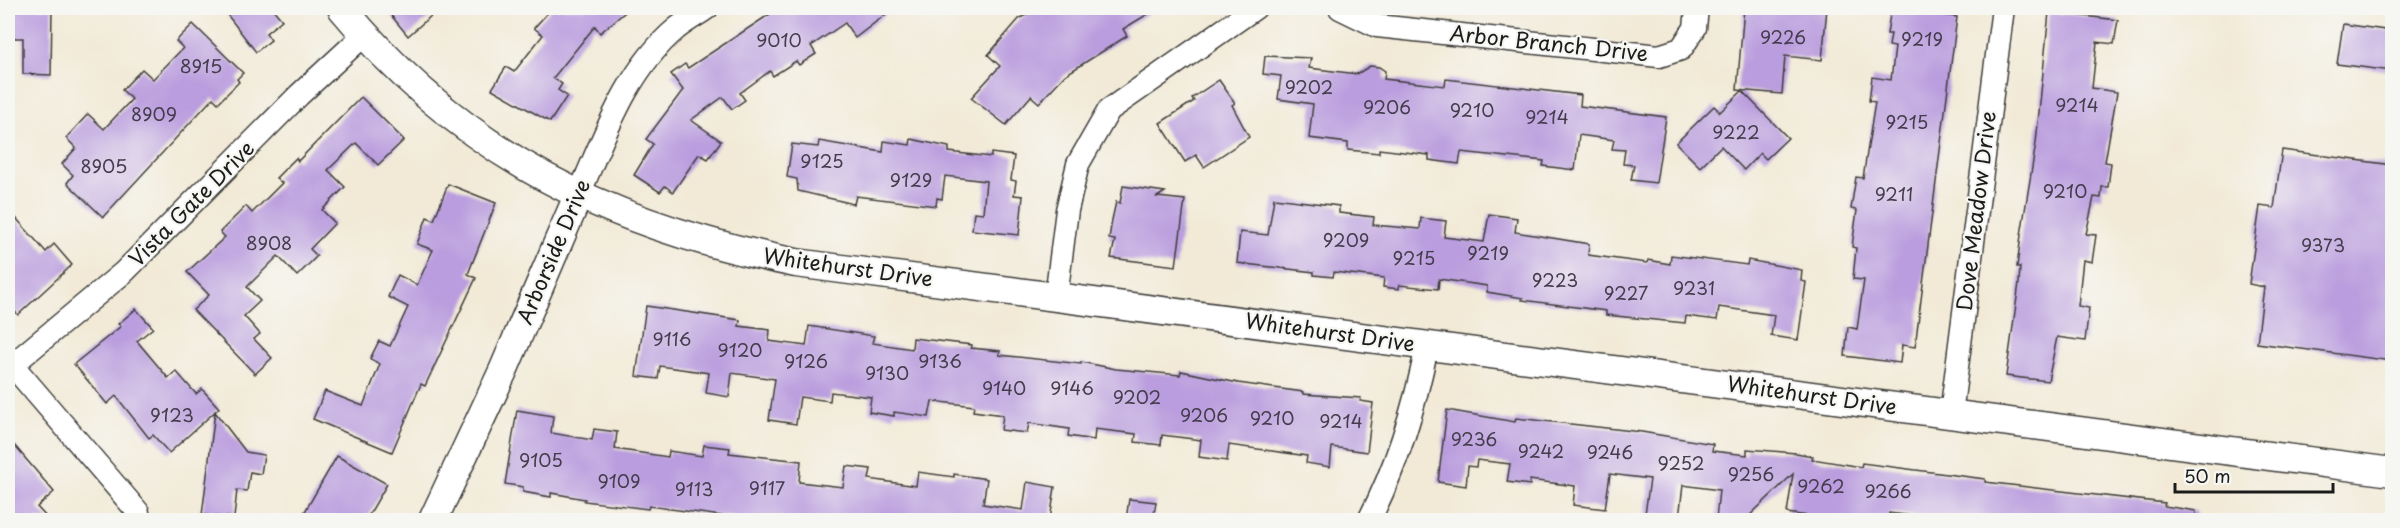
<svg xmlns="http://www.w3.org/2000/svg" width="2400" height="528" font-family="'Playpen Sans',sans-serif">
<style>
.building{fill:#ba9dde}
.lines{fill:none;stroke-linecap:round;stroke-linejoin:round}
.minor-casing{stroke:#3c3b38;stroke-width:25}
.tertiary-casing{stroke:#3c3b38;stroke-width:31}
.minor{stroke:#fff;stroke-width:22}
.tertiary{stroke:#fff;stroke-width:28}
.labels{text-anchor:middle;stroke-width:4.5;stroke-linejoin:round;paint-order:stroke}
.number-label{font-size:18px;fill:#443c4c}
.street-label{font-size:21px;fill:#1c1c1c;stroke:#f6f6f2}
</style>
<rect width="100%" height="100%" fill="#f6f6f2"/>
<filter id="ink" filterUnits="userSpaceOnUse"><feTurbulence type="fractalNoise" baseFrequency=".0167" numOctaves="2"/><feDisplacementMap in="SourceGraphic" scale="12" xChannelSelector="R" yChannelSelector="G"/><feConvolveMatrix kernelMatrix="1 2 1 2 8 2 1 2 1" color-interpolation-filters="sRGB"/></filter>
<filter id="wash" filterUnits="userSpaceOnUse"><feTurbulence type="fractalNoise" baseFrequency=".008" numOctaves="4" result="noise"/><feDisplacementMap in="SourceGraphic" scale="24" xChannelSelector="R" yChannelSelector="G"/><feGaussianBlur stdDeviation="1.35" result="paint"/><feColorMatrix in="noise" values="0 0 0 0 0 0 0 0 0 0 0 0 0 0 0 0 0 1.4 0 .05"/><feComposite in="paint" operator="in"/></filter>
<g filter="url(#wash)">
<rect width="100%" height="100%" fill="#f2ead7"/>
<g id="blocks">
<g class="building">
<path d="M8,8H52L51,75L23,74V38H8Z"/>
<path d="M222,8H272L282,20L266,33L271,40L256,52Z"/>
<path d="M385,8H440L408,36Z"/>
<path d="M552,8H630L600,33L595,26L553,78L562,84L558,90L567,96L550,122L492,89L506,67L514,72L543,35L534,28Z"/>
<path d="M770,8H894L855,38L845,23L811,46L816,54L799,65L796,61L773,76L770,71L740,93L745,100L732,109L723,97L691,120L721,141L708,159L699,154L673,192L665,186L660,192L634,175L653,144L646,139L683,90L671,74L685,64L688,68L770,14Z"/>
<path d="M1037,8H1158L1123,29L1127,36L1065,75L1039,103L1031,96L1006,125L971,98L1000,66L988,55L1019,19Z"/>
<path d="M1744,8H1827L1822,60L1785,56L1782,94L1737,90Z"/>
<path d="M1891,8L1957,17L1915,347L1902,345L1900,363L1845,356L1848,327L1857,329L1864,280L1853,279L1856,248L1852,247L1857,210L1851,209L1856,177L1863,178L1875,102L1869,101L1872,77L1891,80L1895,47L1889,46L1891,34H1887Z"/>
<path d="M2049,12L2118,20L2114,44L2097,42L2092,88L2117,92L2105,162L2111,163L2108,187H2102L2101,198L2094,197L2086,234L2096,235L2092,262L2083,260L2078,306L2089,308L2085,341L2057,337L2048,381L2006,376L2019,283L2020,267H2017L2021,235L2036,143Z"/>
<path d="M193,24L243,73L237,79L239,82L218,103L213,98L103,217L67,183L73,175L62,164L76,148L66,138L88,114L104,129L132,99L122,90L142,69L153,79L183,48L176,41Z"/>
<path d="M2343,24L2392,31V71L2337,64Z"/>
<path d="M1265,56L1311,58L1309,68L1357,74L1370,66L1379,67L1385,71L1384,79L1445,86L1446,79L1581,95L1580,106L1666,117L1656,183L1631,180L1634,165L1623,164L1625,150L1612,149L1614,140L1579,135L1575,170L1543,166L1544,161L1461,152L1459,164L1429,160V155L1379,149V153L1348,150V143L1309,138L1313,104L1278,99L1281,76L1263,74Z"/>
<path d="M1219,80L1235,103L1232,105L1249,137L1204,167L1196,155L1185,162L1160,123L1194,101L1192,98Z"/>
<path d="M1742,91L1788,138L1766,159L1760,153L1744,170L1721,146L1700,167L1676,143L1714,106L1720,112Z"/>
<path d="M361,97L404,140L378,165L356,143L328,170L345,187L322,210L335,223L310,249L317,256L297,276L278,256L247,287L260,301L244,316L260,334L254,339L272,358L255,374L193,310L209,295L187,272L225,237L220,232L246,206L252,213L282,183L276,178L296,158L298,161Z"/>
<path d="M911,139L949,147V152L991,157V153L1014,156L1011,180L1016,181L1014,195L1023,196L1019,235L972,230L974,212L983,213L986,181L945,176L942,199L937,198L936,206L856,196L854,204L798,191L797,179L787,177L792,144L818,147L819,141L883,152L884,141L910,145Z"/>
<path d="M2282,150L2392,165V361L2257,343L2264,287L2249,284L2260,206L2274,208Z"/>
<path d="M448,184L496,203L468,274L476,278L425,386L421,384L392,452L313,419L325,391L363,406L380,364L370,359L379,341L390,346L408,307L388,297L398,275L417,285L433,250L417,244L427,217L434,220Z"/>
<path d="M1123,186L1165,192L1157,197L1185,200L1176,266L1111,258L1115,240L1109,239L1112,220L1116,202L1120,203Z"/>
<path d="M1274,198L1339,206V213L1374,217L1373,225L1420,229L1421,218L1446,221L1444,237L1484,242L1489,214L1517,218L1515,232L1589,244L1588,255L1647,263L1648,260L1670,264L1671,255L1747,265L1748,260L1802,270L1801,281L1806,282L1798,340L1771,336L1774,315L1719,307L1717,320L1686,316L1685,323L1606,315V311L1522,300L1523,298L1487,292V286L1439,279L1438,289L1399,285V289L1383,287L1384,278L1334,272L1333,277L1314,275V272L1237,263L1240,232L1268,235Z"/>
<path d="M8,209L46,252L54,244L72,265L18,315L8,304Z"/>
<path d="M646,306L740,320L739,326L770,330L769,341L806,346L809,326L874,336L872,343L912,349L913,338L972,345L971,348L1000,351L999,355L1081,364V362L1116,369L1180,375L1181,371L1238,383L1303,392V394L1361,398L1360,401L1373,403L1367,452L1332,447L1330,467L1306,463L1307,456L1229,445L1227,461L1199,457L1201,440L1162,435L1161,445L1135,442L1136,434L1095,429L1094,440L1068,436L1069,429L1029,423L1027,433L1001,430L1003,415L973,411L974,406L932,401L929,417L894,412V416L869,412L871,397L831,392L830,401L800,397L796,424L769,420L775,379L732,373L729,397L706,393L709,373L660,366L658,379L636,376Z"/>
<path d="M136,309L153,328L137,341L168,378L176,371L196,394L202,389L219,408L169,453L153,435L149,438L116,396L107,404L74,364L121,326L118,324Z"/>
<path d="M517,410L553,416L551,433L592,440L594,429L617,432L615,449L668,457L669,451L702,456L704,445L730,448L729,453L801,461L799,482L843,487L846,466L871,469L869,479L916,486L918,472L954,477V474L987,479L983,504L1023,510L1027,482L1055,487L1050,520H751L649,506L648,509L584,501L585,499L551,493V497L523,492V487L505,484Z"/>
<path d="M1447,410L1515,422L1516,418L1642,432L1713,444L1712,451L1747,455V449L1796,453L1813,456L1812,459L1861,467L1862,463L1985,479V482L2165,503L2164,506L2196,511V520H1922V517L1889,513L1888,520H1822V518L1787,513L1793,474L1745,520H1716L1719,490L1683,485L1679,518L1645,514L1650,479L1610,474L1605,509L1573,505L1575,486L1530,480V485L1507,482L1510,464L1477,460L1476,467L1468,466L1466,486L1438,482Z"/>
<path d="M215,412L246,452L264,455L261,474L250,472L247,491L237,490L234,518L202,515Z"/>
<path d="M8,438L54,492L37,507L49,520H8Z"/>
<path d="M337,456L387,484L366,520H300Z"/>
<path d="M1129,499L1156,502L1153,520H1126Z"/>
</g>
</g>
</g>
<g filter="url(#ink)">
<use href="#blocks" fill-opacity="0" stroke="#3c3b38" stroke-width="1.5"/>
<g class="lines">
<defs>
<g id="minor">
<path d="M1340,8L1377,26L1659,56L1681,49L1695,28L1697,8"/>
<path d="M578,196C604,138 626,71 676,29C686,21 697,15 707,8"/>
<path d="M1056,297L1067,210L1078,164L1109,110L1255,8"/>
<path d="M8,360L138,512"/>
<path d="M12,365L124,272L299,95L364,35"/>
<path d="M1951,414L2003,8"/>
<path d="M1369,520C1398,464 1415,407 1427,346"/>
</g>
<g id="tertiary">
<path d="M342,8C465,157 609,225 796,263L2392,472"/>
<path d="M433,520L503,371L578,196"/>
</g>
</defs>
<use href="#minor" class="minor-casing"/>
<use href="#tertiary" class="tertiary-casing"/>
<use href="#minor" class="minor"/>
<use href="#tertiary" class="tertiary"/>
</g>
</g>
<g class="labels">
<g class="number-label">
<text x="1783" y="44">9226</text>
<text x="1922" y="46">9219</text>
<text x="779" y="47">9010</text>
<text x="201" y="73">8915</text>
<text x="1309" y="94">9202</text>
<text x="2077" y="112">9214</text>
<text x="1387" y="114">9206</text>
<text x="1472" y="117">9210</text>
<text x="154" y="121">8909</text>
<text x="1547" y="124">9214</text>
<text x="1907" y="129">9215</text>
<text x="1736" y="139">9222</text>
<text x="822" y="168">9125</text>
<text x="104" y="173">8905</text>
<text x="911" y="187">9129</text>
<text x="2065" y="198">9210</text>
<text x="1894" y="201">9211</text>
<text x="1346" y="247">9209</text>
<text x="269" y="250">8908</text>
<text x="2323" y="252">9373</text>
<text x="1488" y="260">9219</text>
<text x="1414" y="265">9215</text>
<text x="1555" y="287">9223</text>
<text x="1694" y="295">9231</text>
<text x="1626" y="300">9227</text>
<text x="672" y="346">9116</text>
<text x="740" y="357">9120</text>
<text x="806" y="368">9126</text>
<text x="940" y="368">9136</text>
<text x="887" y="380">9130</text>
<text x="1004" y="395">9140</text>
<text x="1072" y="395">9146</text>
<text x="1137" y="404">9202</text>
<text x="172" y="422">9123</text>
<text x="1204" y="422">9206</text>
<text x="1272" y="425">9210</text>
<text x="1341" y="428">9214</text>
<text x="1474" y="446">9236</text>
<text x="1541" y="458">9242</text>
<text x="1610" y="459">9246</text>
<text x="541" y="467">9105</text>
<text x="1681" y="470">9252</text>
<text x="1751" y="481">9256</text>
<text x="619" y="488">9109</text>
<text x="1821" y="493">9262</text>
<text x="767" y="495">9117</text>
<text x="694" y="496">9113</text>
<text x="1888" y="498">9266</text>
</g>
<g class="street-label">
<text transform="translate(1549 44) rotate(6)" y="7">Arbor Branch Drive</text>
<text transform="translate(192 204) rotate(-45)" y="7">Vista Gate Drive</text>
<text transform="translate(1977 211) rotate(-83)" y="7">Dove Meadow Drive</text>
<text transform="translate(554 252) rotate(-67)" y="7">Arborside Drive</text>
<text transform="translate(848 268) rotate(8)" y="7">Whitehurst Drive</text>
<text transform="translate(1330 333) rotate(8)" y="7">Whitehurst Drive</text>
<text transform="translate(1812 396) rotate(8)" y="7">Whitehurst Drive</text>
</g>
</g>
<rect width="2400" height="528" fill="none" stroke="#f6f6f2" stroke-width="30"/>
<path d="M2175 483v9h158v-9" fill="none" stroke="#1c1c1c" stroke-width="3"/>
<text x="2184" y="483" font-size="18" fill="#1c1c1c" stroke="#f6f6f2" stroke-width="4.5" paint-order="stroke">50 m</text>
</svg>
